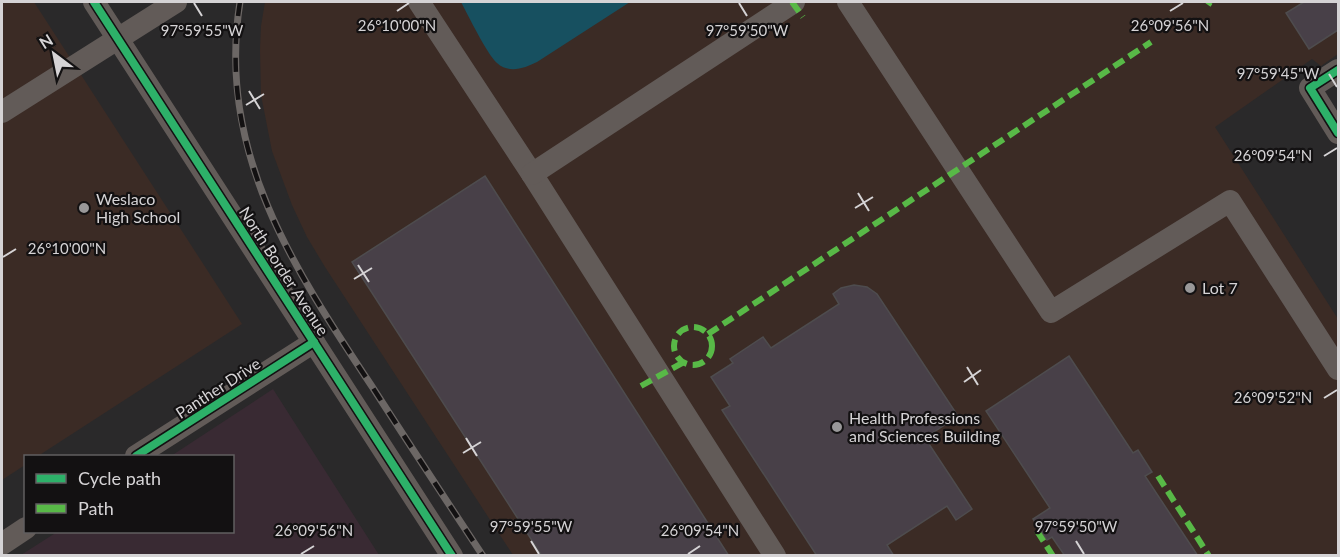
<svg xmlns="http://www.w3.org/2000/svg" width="1340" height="557" font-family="Lato,sans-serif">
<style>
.industrial{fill:#392a33}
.education{fill:#3b2b25}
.water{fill:#175060}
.building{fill:#484048;stroke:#4e4c4e;stroke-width:1.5}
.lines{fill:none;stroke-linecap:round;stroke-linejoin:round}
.minor{stroke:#625b58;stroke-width:22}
.rail-casing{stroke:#6c6765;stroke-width:7}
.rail{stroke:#131112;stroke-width:4.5;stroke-dasharray:14;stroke-linecap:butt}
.quiet{stroke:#58b947;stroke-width:6;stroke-dasharray:12 6;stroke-linecap:butt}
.cycleway-casing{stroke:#131112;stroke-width:11}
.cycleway{stroke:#2db169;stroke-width:8}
.ticks{fill:none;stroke:#d5d3d5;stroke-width:2}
.poi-dot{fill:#999899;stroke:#131112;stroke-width:2}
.labels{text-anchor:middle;stroke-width:4.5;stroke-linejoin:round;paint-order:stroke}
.poi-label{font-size:16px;fill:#d5d3d5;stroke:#131112;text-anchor:start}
.street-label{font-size:16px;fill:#d5d3d5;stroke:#131112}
.ticks-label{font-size:15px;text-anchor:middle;fill:#d5d3d5;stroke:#131112;stroke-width:4.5;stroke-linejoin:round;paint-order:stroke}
</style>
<rect width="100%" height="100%" fill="#2a292a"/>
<path class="industrial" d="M273,389L379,555H21L57,532H232V456H171Z"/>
<g class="education">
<path d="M2,2H34L242,324L38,456H26L25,465L2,480Z"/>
<path d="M265,2H1338V54L1321,66L1312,59L1215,127L1338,319V555H513L325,267L307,237L292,205L272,151L261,95L260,49L261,26Z"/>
</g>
<path class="water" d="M461,2H630L537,62C525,68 509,74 497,63C487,54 468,15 461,2Z"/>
<g class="building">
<path d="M1304,2H1338V30L1309,49L1286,13Z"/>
<path d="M485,176L729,556H542L352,262Z"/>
<path d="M854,285L867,287L877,294L958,416L925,438L972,509L956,520L947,506L887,545L894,556H817L722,410L730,406L711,377L733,363L730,359L763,337L771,348L839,304L833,294L841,288Z"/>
<path d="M1069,356L1133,453L1138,450L1152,472L1145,476L1198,556H1065L1052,537L1047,540L1033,519L1050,508L986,411Z"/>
</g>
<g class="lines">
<g class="minor">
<path d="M94,2L452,556"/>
<path d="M419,2L532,174L775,556"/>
<path d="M848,2L1051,312L1230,201L1338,369"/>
<path d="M1338,70L1310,88L1338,133"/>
<path d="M2,112L176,2"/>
<path d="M532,174L794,2"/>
<path d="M136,456L314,342"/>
<path d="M2,544L26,528"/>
</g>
<defs>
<path id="rail" d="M240,2C216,152 294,269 373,388C409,444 446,500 483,556"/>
</defs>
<use href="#rail" class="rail-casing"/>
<use href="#rail" class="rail"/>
<g class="quiet">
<path d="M792,2L803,17"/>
<path d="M1208,5L1210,2"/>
<circle cx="693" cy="346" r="19"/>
<path d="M708,334L1151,42"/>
<path d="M641,386L684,362"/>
<path d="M1158,476L1209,556"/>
<path d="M1037,531L1053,556"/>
</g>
<defs>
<g id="cycleway">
<path d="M94,2L452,556"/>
<path d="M1338,70L1310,88L1338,133"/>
<path d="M136,456L314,342"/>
</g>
</defs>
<use href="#cycleway" class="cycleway-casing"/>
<use href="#cycleway" class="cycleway"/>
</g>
<path class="ticks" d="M194,3L202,16M739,3L747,16M397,11L409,3M1170,11L1183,3M1329,74L1337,87M249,91L260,109M246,105L264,94M1324,156L1337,148M858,193L869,211M855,208L873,197M3,257L16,249M358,265L369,282M354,279L372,268M967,367L978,385M964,382L981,370M1324,398L1337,390M466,438L477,456M463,453L481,442M531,541L539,554M1076,541L1084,554M301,554L314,546M688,554L700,546"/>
<g class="poi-dot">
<circle cx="84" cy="208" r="6"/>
<circle cx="1190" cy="288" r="6"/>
<circle cx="837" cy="427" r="6"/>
</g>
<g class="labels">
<g class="poi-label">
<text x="96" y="205">Weslaco<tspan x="96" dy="18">High School</tspan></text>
<text x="1202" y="294">Lot 7</text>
<text x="849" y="424">Health Professions<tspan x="849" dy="18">and Sciences Building</tspan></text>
</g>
<g class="street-label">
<text transform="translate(284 271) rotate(57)" y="6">North Border Avenue</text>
<text transform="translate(218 388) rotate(-33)" y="6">Panther Drive</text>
</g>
</g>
<g class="ticks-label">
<text x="397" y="31">26°10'00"N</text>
<text x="1170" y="31">26°09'56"N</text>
<text x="747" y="36">97°59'50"W</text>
<text x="202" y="36">97°59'55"W</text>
<text x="1278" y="79">97°59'45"W</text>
<text x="1273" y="161">26°09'54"N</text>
<text x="67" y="254">26°10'00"N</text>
<text x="1273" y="403">26°09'52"N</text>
<text x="531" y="532">97°59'55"W</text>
<text x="1076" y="532">97°59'50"W</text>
<text x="314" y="536">26°09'56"N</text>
<text x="700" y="536">26°09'54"N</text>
</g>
<rect width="1340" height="557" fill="none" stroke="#d5d3d5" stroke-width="6"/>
<rect x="24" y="455" width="210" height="78" fill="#131112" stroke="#615f60" stroke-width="1.5"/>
<rect x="36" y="474" width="30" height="9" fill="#2db169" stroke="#615f60" stroke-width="1.5"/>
<text x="78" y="485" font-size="18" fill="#d5d3d5">Cycle path</text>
<rect x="36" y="504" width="30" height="9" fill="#58b947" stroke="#615f60" stroke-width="1.5"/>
<text x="78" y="515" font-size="18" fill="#d5d3d5">Path</text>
<g transform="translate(54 54) rotate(328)" stroke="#131112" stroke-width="4.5" paint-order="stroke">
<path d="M0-4.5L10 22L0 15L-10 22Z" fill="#d5d3d5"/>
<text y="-9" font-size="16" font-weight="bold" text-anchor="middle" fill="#d5d3d5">N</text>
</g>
</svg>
